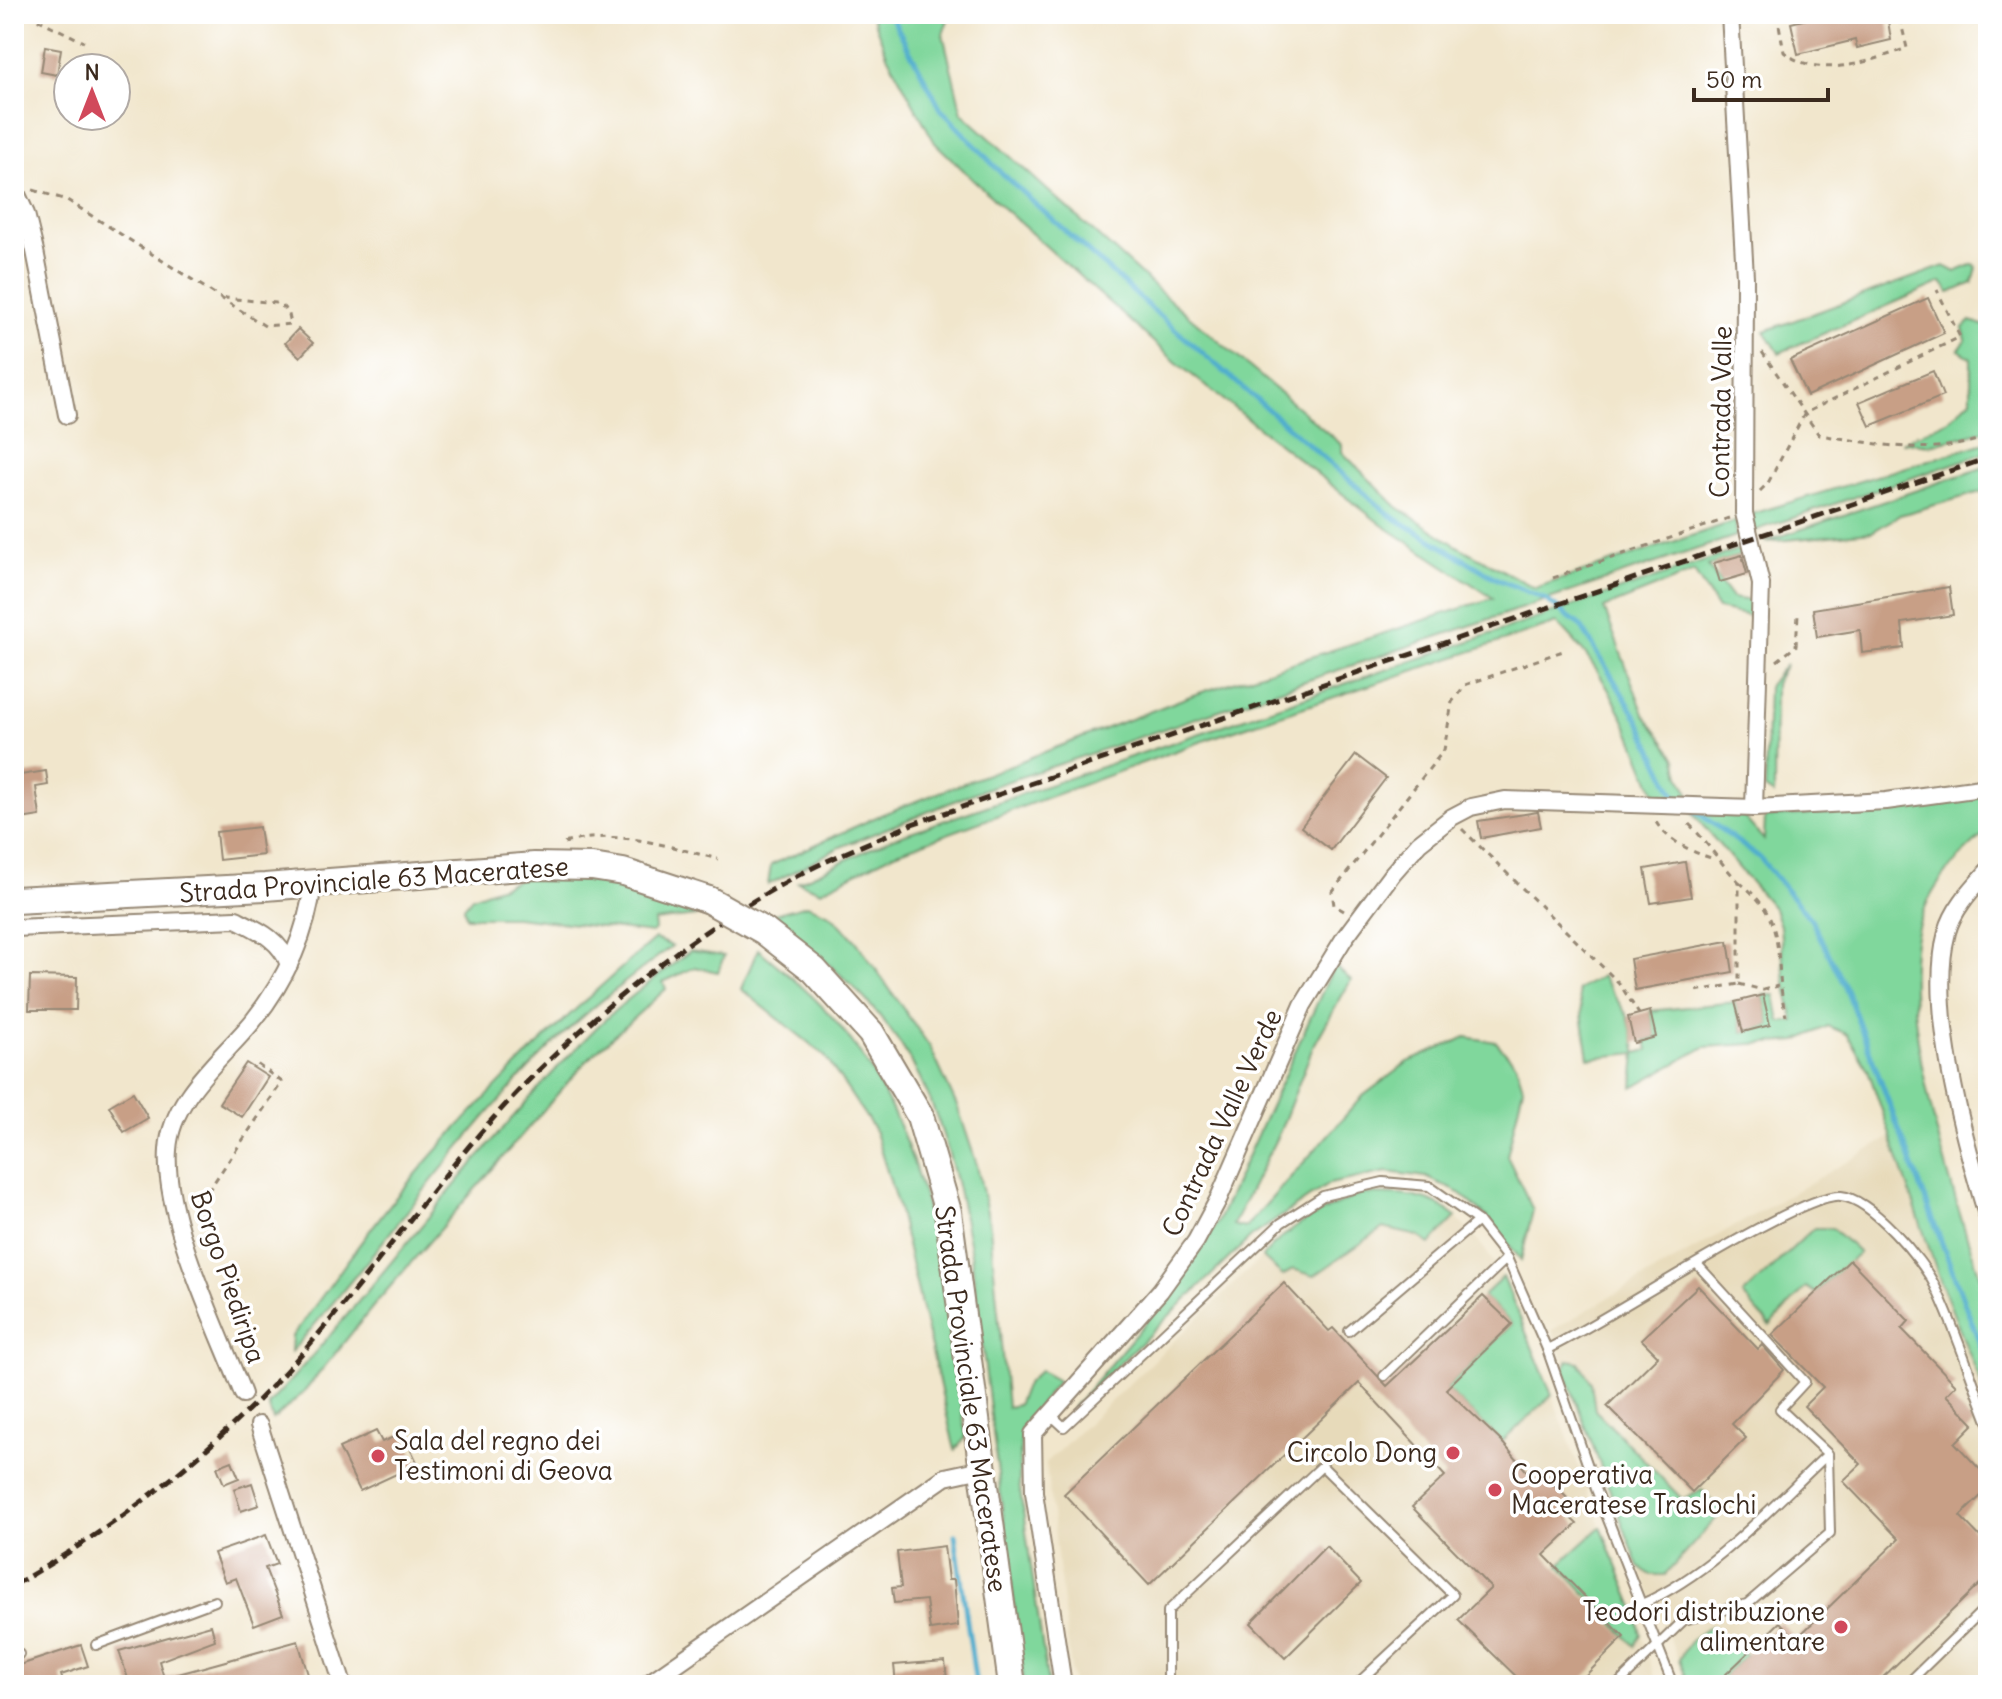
<svg xmlns="http://www.w3.org/2000/svg" width="2002" height="1699" font-family="Delius,sans-serif">
<style>
.built{fill:#e7daba}
.green{fill:#80d79c;stroke:#5e805d;stroke-width:2}
.lines{fill:none;stroke-linecap:round;stroke-linejoin:round}
.stream{stroke:#50adce;stroke-width:5}
.building{fill:#c89f86}
.service-casing{stroke:#968875;stroke-width:12}
.minor-casing{stroke:#968875;stroke-width:20}
.primary-casing{stroke:#968875;stroke-width:30}
.path{stroke:#968875;stroke-width:3;stroke-dasharray:6 6;stroke-linecap:butt}
.service{stroke:#fff;stroke-width:8}
.minor{stroke:#fff;stroke-width:16}
.primary{stroke:#fff;stroke-width:26}
.rail{stroke:#3b2a1e;stroke-width:5;stroke-dasharray:12 6;stroke-linecap:butt}
.primary-bridge-casing{stroke:#968875;stroke-width:30;stroke-linecap:butt}
.primary-bridge{stroke:#fff;stroke-width:26}
.poi-dot{fill:#d1495b;stroke:#fff;stroke-width:3}
.labels{text-anchor:middle;stroke-width:7;stroke-linejoin:round;paint-order:stroke}
.street-label{font-size:26px;fill:#3b2a1e;stroke:#fff}
.poi-label{font-size:26px;fill:#3b2a1e;stroke:#fff;text-anchor:start}
</style>
<rect width="100%" height="100%" fill="#fff"/>
<filter id="ink" filterUnits="userSpaceOnUse"><feTurbulence type="fractalNoise" baseFrequency=".0125" numOctaves="2"/><feDisplacementMap in="SourceGraphic" scale="16" xChannelSelector="R" yChannelSelector="G"/><feConvolveMatrix kernelMatrix="1 2 1 2 8 2 1 2 1" color-interpolation-filters="sRGB"/></filter>
<filter id="wash" filterUnits="userSpaceOnUse"><feTurbulence type="fractalNoise" baseFrequency=".006" numOctaves="4" result="noise"/><feDisplacementMap in="SourceGraphic" scale="32" xChannelSelector="R" yChannelSelector="G"/><feGaussianBlur stdDeviation="1.8" result="paint"/><feColorMatrix in="noise" values="0 0 0 0 0 0 0 0 0 0 0 0 0 0 0 0 0 1.4 0 .05"/><feComposite in="paint" operator="in"/></filter>
<g filter="url(#wash)">
<rect width="100%" height="100%" fill="#f1e6cc"/>
<g class="built">
<path d="M1891,1137L1940,1280L1988,1401V1685H1689L1639,1567L1552,1330Z"/>
<path d="M1456,1217L1484,1248L1503,1277L1483,1296L1512,1324L1502,1442L1552,1395L1601,1527L1560,1566L1635,1645L1641,1634L1658,1685H1073L1046,1463L1262,1257L1283,1276L1292,1269L1314,1276L1383,1228L1418,1236L1430,1244Z"/>
</g>
<g class="green">
<path d="M871,14H950L943,34L962,113L1158,290L1342,445V452L1397,507L1457,546L1535,588L1736,521V536L979,791L838,848L768,885L771,865L883,814L1193,695L1493,598L1382,525L1177,363L1002,207L935,143L888,57Z"/>
<path d="M1974,264L1977,268L1973,283L1950,293L1942,282L1779,353L1765,331L1944,266L1955,272Z"/>
<path d="M1971,321L1988,327V430L1929,445L1903,442L1949,420L1971,399V358L1959,350L1966,340L1963,328Z"/>
<path d="M1988,442V452L1754,531L1752,514Z"/>
<path d="M1988,466V490L1900,515L1872,532L1764,542Z"/>
<path d="M1740,549L1741,555L1708,566L1732,598L1752,601L1750,616L1718,609L1694,572L1604,608L1644,714L1676,758L1680,776L1691,797L1656,796C1632,735 1607,669 1557,623L1214,737L895,853L821,891L798,882L893,838Z"/>
<path d="M1786,664L1775,684L1774,795L1765,789L1768,686Z"/>
<path d="M1988,795V832C1953,858 1922,897 1915,941C1903,1025 1941,1153 1966,1234C1973,1257 1983,1281 1988,1304C1994,1334 1988,1371 1988,1401L1940,1280L1868,1070L1847,1034L1828,1026L1797,1041L1705,1047L1633,1087L1636,1053L1589,1058L1578,990L1602,976L1628,1017L1637,1053L1648,1050L1646,1040L1656,1037L1650,1011L1735,1002L1743,1032L1770,1025L1763,995H1775L1780,1022L1794,1021L1785,983L1780,926L1774,909L1692,813L1743,816L1764,840L1765,817L1845,812Z"/>
<path d="M526,877C580,876 649,886 695,916L654,921L655,930L652,933L516,917H466L464,907L472,897Z"/>
<path d="M807,905L830,914L856,941L930,1047L958,1108L977,1165L990,1227L1007,1407L1017,1405L1026,1384L1040,1371L1058,1381L1021,1428L1019,1483L1048,1685H1024L971,1254C941,1087 907,1016 767,916Z"/>
<path d="M655,939L672,946C627,980 582,1014 542,1055C451,1148 377,1255 291,1352L292,1336C330,1288 363,1235 403,1189C480,1099 565,1015 655,939Z"/>
<path d="M758,949C786,973 815,996 838,1024C934,1139 945,1295 966,1437L955,1450L898,1207L874,1129L824,1055L741,989Z"/>
<path d="M690,951L724,956L718,972L695,967L663,982L666,989L588,1059L375,1304L304,1392L273,1420L268,1405C381,1283 478,1146 596,1028C624,1000 659,976 690,951Z"/>
<path d="M1334,966L1351,980L1313,1047L1280,1131L1233,1225L1245,1228L1363,1096L1408,1062L1466,1037L1496,1042L1516,1064L1523,1087L1507,1156L1533,1210L1521,1260L1489,1219L1460,1193L1426,1177L1387,1172L1329,1184L1251,1237L1072,1409L1175,1288L1217,1223Z"/>
<path d="M1362,1194C1397,1194 1430,1193 1456,1217L1430,1244L1418,1236L1383,1228L1314,1276L1293,1269L1283,1276L1262,1257C1289,1225 1325,1209 1362,1194Z"/>
<path d="M1814,1228H1832L1859,1253L1815,1293L1806,1287L1770,1326L1743,1295Z"/>
<path d="M1503,1277L1552,1395L1502,1442L1446,1389L1512,1324L1483,1296Z"/>
<path d="M1568,1360L1579,1362L1591,1382L1595,1410L1683,1500L1702,1490L1722,1512L1665,1575H1651L1639,1567L1564,1370Z"/>
<path d="M1601,1527L1636,1612L1641,1634L1635,1646L1559,1565Z"/>
<path d="M1711,1626L1746,1655L1723,1677L1730,1685H1689L1679,1659L1691,1640Z"/>
</g>
<g class="lines">
<g class="stream">
<path d="M890,14L941,109L1002,174L1153,310L1391,516L1497,579L1545,599L1581,626L1639,721L1675,796L1682,802"/>
<path d="M1694,810L1760,858L1812,921L1844,984L1988,1365"/>
<path d="M955,1535L976,1685"/>
</g>
</g>
<g id="blocks">
<g class="building">
<path d="M1827,14H1887L1891,40L1857,48L1855,40L1798,54L1791,23Z"/>
<path d="M45,46L61,49L57,75L41,72Z"/>
<path d="M1928,298L1944,333L1807,396L1790,360Z"/>
<path d="M298,329L313,343L300,357L285,343Z"/>
<path d="M1933,371L1943,396L1870,426L1859,402Z"/>
<path d="M1742,555L1747,574L1720,582L1714,563Z"/>
<path d="M1949,587L1953,615L1902,623L1904,648L1862,653L1860,630L1817,637L1813,609Z"/>
<path d="M1356,755L1386,778L1331,850L1301,827Z"/>
<path d="M46,771L48,785L36,787L40,816L14,820V776Z"/>
<path d="M1538,812L1541,827L1481,838L1478,821Z"/>
<path d="M259,827L263,855L219,860L216,832Z"/>
<path d="M1685,862L1691,897L1651,903L1645,869Z"/>
<path d="M1728,941L1733,972L1635,990L1630,959Z"/>
<path d="M30,976L77,977L76,1010H29Z"/>
<path d="M1763,995L1770,1025L1743,1032L1735,1002Z"/>
<path d="M1650,1011L1656,1037L1634,1043L1628,1017Z"/>
<path d="M246,1063L268,1077L242,1117L219,1103Z"/>
<path d="M133,1092L148,1118L124,1132L109,1106Z"/>
<path d="M1850,1260L1909,1321L1902,1329L1956,1385L1946,1395L1974,1424L1955,1443L1988,1478V1489L1960,1516L1988,1545V1576L1875,1685H1730L1722,1678L1780,1622L1796,1639L1899,1539L1843,1481L1861,1464L1804,1406L1823,1387L1772,1335Z"/>
<path d="M1284,1283L1329,1331L1333,1328L1387,1386L1483,1296L1512,1324L1446,1389L1502,1442L1535,1481L1543,1473L1569,1500L1560,1508L1577,1524L1544,1555L1624,1637L1576,1685H1525L1458,1620L1491,1588L1412,1507L1445,1476L1359,1383L1149,1585L1064,1494Z"/>
<path d="M1698,1286L1758,1349L1762,1345L1784,1370L1732,1424L1746,1438L1692,1492L1607,1406L1658,1356L1641,1339Z"/>
<path d="M376,1431L382,1442L403,1433L418,1464L360,1491L339,1448Z"/>
<path d="M232,1461L239,1478L224,1484L217,1467Z"/>
<path d="M252,1483L259,1505L241,1511L234,1489Z"/>
<path d="M266,1535L277,1564L265,1568L283,1614L254,1625L236,1578L225,1582L214,1553Z"/>
<path d="M944,1546L948,1580H954L958,1626L930,1630L926,1600L894,1603L892,1588L901,1587L897,1552Z"/>
<path d="M1326,1546L1361,1583L1285,1658L1251,1623Z"/>
<path d="M211,1625L215,1640L159,1661L164,1678L298,1641L309,1678L296,1682V1685H130L119,1651Z"/>
<path d="M81,1645L88,1666L61,1675L64,1685H24L17,1666Z"/>
<path d="M945,1661L947,1680L896,1684L894,1665Z"/>
</g>
</g>
</g>
<g filter="url(#ink)">
<use href="#blocks" fill-opacity="0" stroke="#968875" stroke-width="2"/>
<g class="lines">
<defs>
<g id="service">
<path d="M1697,1264L1805,1382L1780,1409L1828,1454"/>
<path d="M1349,1331L1478,1221"/>
<path d="M1547,1349C1601,1325 1800,1191 1841,1196C1871,1199 1922,1259 1935,1286C1956,1329 1970,1376 1988,1421"/>
<path d="M1384,1376L1507,1258"/>
<path d="M1050,1414L1064,1427L1281,1223L1323,1196L1383,1182L1429,1186L1478,1221L1507,1258L1547,1349L1596,1489L1673,1685"/>
<path d="M96,1645L215,1601"/>
<path d="M14,1659L19,1654"/>
<path d="M1168,1681V1611L1322,1466L1453,1595L1356,1685"/>
<path d="M1168,1681L1185,1685"/>
<path d="M1617,1685L1684,1620L1747,1604L1830,1533L1828,1454C1770,1508 1715,1571 1642,1604"/>
<path d="M1906,1685L1988,1605"/>
</g>
<g id="minor">
<path d="M1730,14L1745,277L1744,513L1761,584L1754,808"/>
<path d="M14,188L26,214L35,251L67,415"/>
<path d="M1988,871C1972,889 1953,909 1947,932C1927,1007 1965,1144 1988,1218"/>
<path d="M14,928L236,919C258,930 281,940 289,965"/>
<path d="M243,1394C218,1329 163,1218 168,1150C171,1097 222,1059 253,1021C285,981 307,934 313,883"/>
<path d="M259,1425L343,1685"/>
<path d="M646,1685L945,1477L982,1469"/>
<path d="M1063,1685L1034,1492L1033,1434L1160,1291L1196,1241L1218,1200L1303,1005L1345,937L1392,874L1419,843L1452,817L1471,807L1505,800L1754,808L1886,801L1988,787"/>
</g>
<g id="primary">
<path d="M14,900L265,887L534,866L592,867L623,872L709,900"/>
<path d="M764,931L814,970L871,1033L920,1116L948,1212L1012,1685"/>
</g>
</defs>
<use href="#service" class="service-casing"/>
<use href="#minor" class="minor-casing"/>
<use href="#primary" class="primary-casing"/>
<g class="path">
<path d="M27,14L84,42"/>
<path d="M1777,14L1784,52C1818,80 1870,62 1907,48L1899,14"/>
<path d="M1901,23L1941,14"/>
<path d="M33,190L67,200L265,326L291,324L288,310L276,303L225,298"/>
<path d="M1762,352L1819,435C1876,443 1932,458 1988,436"/>
<path d="M1760,491L1768,483L1805,413L1960,337L1937,290"/>
<path d="M1553,578L1729,518"/>
<path d="M1777,661L1796,646L1798,615"/>
<path d="M1656,822C1666,840 1695,854 1715,859"/>
<path d="M1689,824C1708,843 1720,863 1739,882V984L1695,991"/>
<path d="M1462,829L1619,983L1639,1014"/>
<path d="M564,843C616,828 667,846 718,859"/>
<path d="M1739,882C1791,921 1772,960 1786,1016"/>
<path d="M1344,911L1334,905L1332,892L1444,750L1452,702L1465,685L1563,651"/>
<path d="M1739,984L1763,990L1778,986"/>
<path d="M192,1208L198,1206L282,1082L254,1062"/>
</g>
<use href="#service" class="service"/>
<use href="#minor" class="minor"/>
<use href="#primary" class="primary"/>
<path class="rail" d="M14,1585C106,1533 189,1471 263,1395C361,1296 434,1175 532,1077C608,1001 692,934 786,882C826,859 870,843 912,824L1988,458"/>
<defs>
<path id="primary-bridge" d="M709,900L764,931"/>
</defs>
<use href="#primary-bridge" class="primary-bridge-casing"/>
<use href="#primary-bridge" class="primary-bridge"/>
</g>
</g>
<g class="poi-dot">
<circle cx="1453" cy="1453" r="8"/>
<circle cx="378" cy="1456" r="8"/>
<circle cx="1495" cy="1490" r="8"/>
<circle cx="1841" cy="1627" r="8"/>
</g>
<g class="labels">
<g class="street-label">
<text transform="translate(1721 412) rotate(-89)" y="9">Contrada Valle</text>
<text transform="translate(374 880) rotate(-4)" y="9">Strada Provinciale 63 Maceratese</text>
<text transform="translate(1222 1123) rotate(-65)" y="9">Contrada Valle Verde</text>
<text transform="translate(228 1277) rotate(71)" y="9">Borgo Piediripa</text>
<text transform="translate(971 1399) rotate(82)" y="9">Strada Provinciale 63 Maceratese</text>
</g>
<g class="poi-label">
<text x="394" y="1450">Sala del regno dei<tspan x="394" dy="30">Testimoni di Geova</tspan></text>
<text x="1437" y="1462" text-anchor="end">Circolo Dong</text>
<text x="1511" y="1484">Cooperativa<tspan x="1511" dy="30">Maceratese Traslochi</tspan></text>
<text x="1825" y="1621" text-anchor="end">Teodori distribuzione<tspan x="1825" dy="30">alimentare</tspan></text>
</g>
</g>
<rect width="2002" height="1699" fill="none" stroke="#fff" stroke-width="48"/>
<g transform="translate(92 92)"><circle r="38" fill="#ffffff" stroke="#b1aaa5" stroke-width="2"/>
<path d="M0-6L14 30L0 20L-14 30Z" fill="#d1495b"/>
<text y="-12" font-size="22" font-weight="bold" text-anchor="middle" fill="#3b2a1e">N</text>
</g>
<path d="M1694 88v12h134v-12" fill="none" stroke="#3b2a1e" stroke-width="4"/>
<text x="1706" y="88" font-size="24" fill="#3b2a1e" stroke="#ffffff" stroke-width="6" paint-order="stroke">50 m</text>
</svg>
